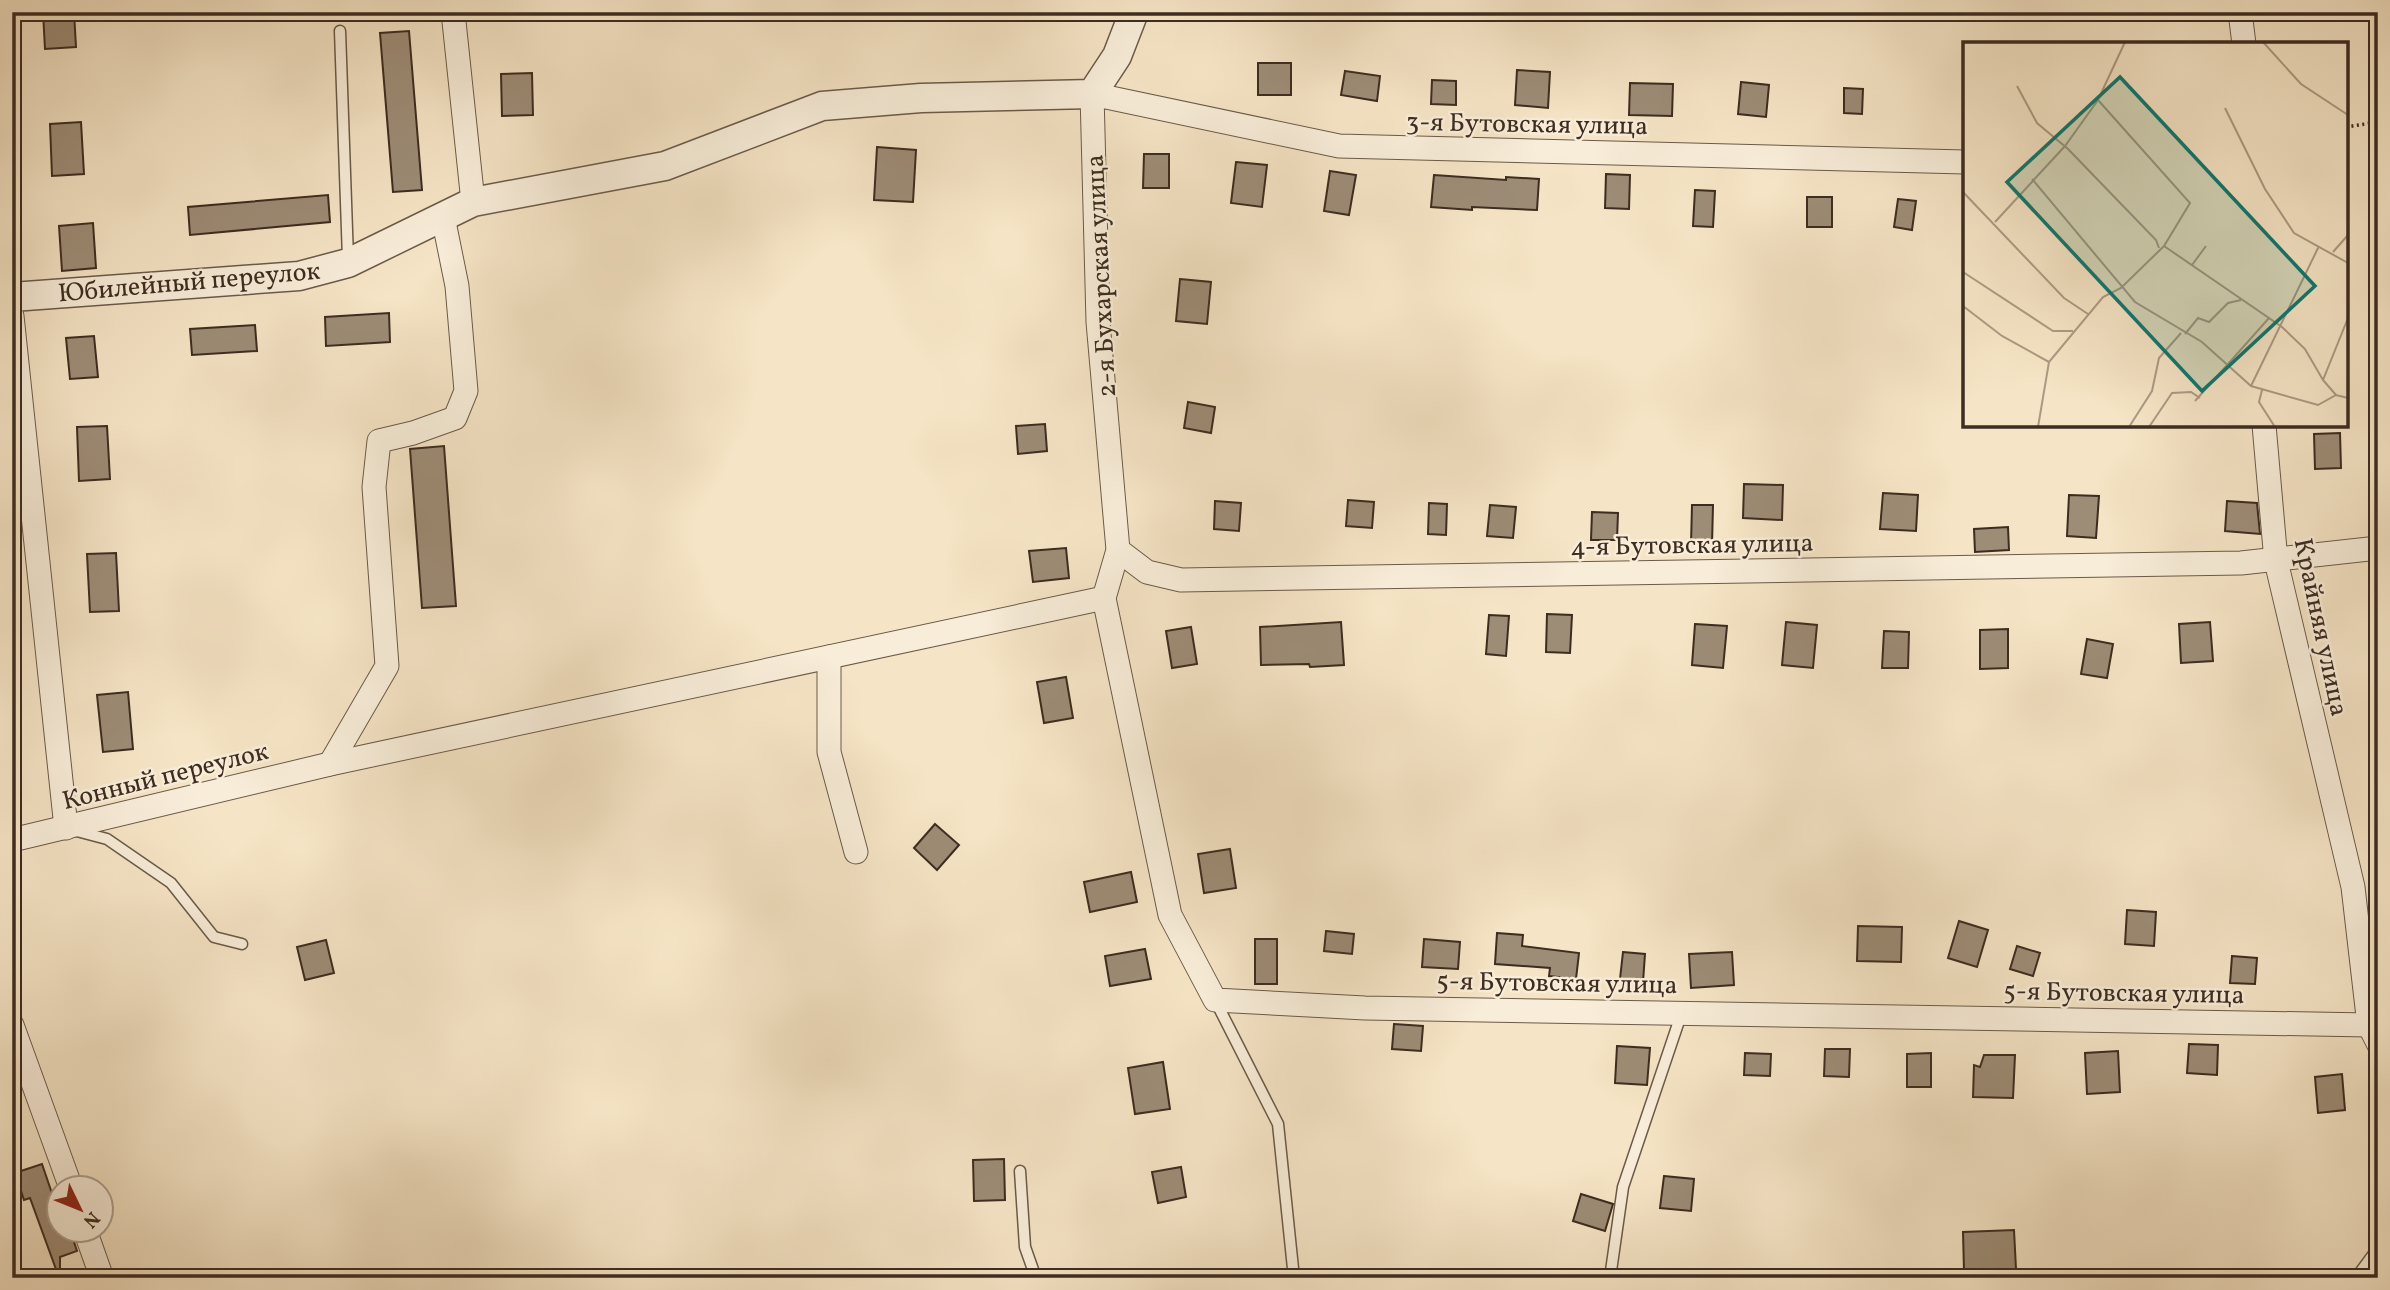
<svg xmlns="http://www.w3.org/2000/svg" width="2390" height="1290" font-family="Vollkorn,serif">
<style>
.building{fill:#9d8c76;stroke:#3d2c20;stroke-width:2}
.lines{fill:none;stroke-linecap:round;stroke-linejoin:round}
.service-casing{stroke:#6b5a49;stroke-width:13}
.minor-casing{stroke:#6b5a49;stroke-width:25}
.tertiary-casing{stroke:#6b5a49;stroke-width:31}
.path{stroke:#3d2c20;stroke-width:3.5;stroke-dasharray:2 3.5;stroke-linecap:butt}
.service{stroke:#f8edd9;stroke-width:10}
.minor{stroke:#f8edd9;stroke-width:23}
.tertiary{stroke:#f8edd9;stroke-width:28}
.labels{text-anchor:middle;stroke-width:5;stroke-linejoin:round;paint-order:stroke}
.street-label{font-size:26px;fill:#3d2c20;stroke:#f8edd9}
.inset-road{fill:none;stroke:#ab9a83;stroke-width:2}
.view{fill:#0f766e;fill-opacity:0.15;stroke:#0f766e;stroke-width:3.5}
.inset-edge{fill:none;stroke:#3d2c20;stroke-width:3.5}
</style>
<rect width="100%" height="100%" fill="#f5e4c5"/>
<filter id="stains"><feTurbulence type="fractalNoise" baseFrequency=".00286" numOctaves="4"/><feColorMatrix values="0 0 0 0 .2 0 0 0 0 .09 0 0 0 0 .02 0 0 0 .5 -.17"/></filter>
<radialGradient id="worn" r=".72"><stop offset=".6" stop-color="#630" stop-opacity="0"/><stop offset="1" stop-color="#630" stop-opacity=".3"/></radialGradient>
<g class="building">
<path d="M43,12H74L76,47L45,49Z"/>
<path d="M409,31L422,190L393,192L380,33Z"/>
<rect x="1258" y="63" width="33" height="32"/>
<path d="M1517,70L1550,72L1548,108L1515,105Z"/>
<path d="M1345,71L1380,76L1377,101L1341,95Z"/>
<path d="M532,73L533,115L502,116L501,74Z"/>
<path d="M1432,80L1456,81V105L1431,104Z"/>
<path d="M1741,82L1769,85L1766,117L1738,114Z"/>
<path d="M1630,83L1673,84L1672,116L1629,115Z"/>
<path d="M1844,88L1863,89L1862,114L1844,113Z"/>
<path d="M81,122L84,174L52,176L50,124Z"/>
<path d="M877,147L916,150L913,202L874,200Z"/>
<path d="M1144,154H1169V188H1143Z"/>
<path d="M1236,162L1267,165L1262,207L1231,203Z"/>
<path d="M1330,171L1356,175L1349,215L1324,211Z"/>
<path d="M1606,174L1630,175L1629,209L1605,208Z"/>
<path d="M1434,175L1506,180V177L1539,179L1537,210L1472,207V210L1431,207Z"/>
<path d="M1695,190L1715,191L1713,227L1693,226Z"/>
<path d="M328,195L330,222L190,235L188,207Z"/>
<rect x="1807" y="197" width="25" height="30"/>
<path d="M1898,199L1916,201L1912,230L1894,227Z"/>
<path d="M93,223L96,268L62,271L59,226Z"/>
<path d="M1180,279L1211,282L1207,324L1176,321Z"/>
<path d="M389,313L390,342L326,346L325,317Z"/>
<path d="M255,325L257,351L192,355L190,329Z"/>
<path d="M94,336L98,377L70,379L66,338Z"/>
<path d="M1188,402L1215,407L1211,433L1184,428Z"/>
<path d="M1045,424L1047,451L1018,454L1016,426Z"/>
<path d="M107,426L110,479L79,481L77,427Z"/>
<path d="M2340,433L2341,468L2315,469L2314,434Z"/>
<path d="M444,446L456,606L422,608L410,449Z"/>
<path d="M1744,484L1783,485L1782,520L1743,518Z"/>
<path d="M1883,493L1918,495L1916,531L1880,529Z"/>
<path d="M2069,495L2099,496L2096,538L2067,536Z"/>
<path d="M1348,500L1374,502L1372,528L1346,526Z"/>
<path d="M1215,501L1241,503L1239,531L1214,529Z"/>
<path d="M2227,501L2257,503L2260,534L2225,531Z"/>
<path d="M1429,503L1447,504L1446,535L1428,534Z"/>
<path d="M1490,505L1516,507L1513,538L1487,536Z"/>
<path d="M1692,505H1713L1712,545L1691,544Z"/>
<path d="M1592,512L1618,513L1617,540H1591Z"/>
<path d="M2008,527L2009,550L1975,552L1974,529Z"/>
<path d="M1066,548L1069,578L1033,582L1029,551Z"/>
<path d="M116,553L119,611L90,612L87,554Z"/>
<path d="M1547,614L1572,615L1570,653L1546,652Z"/>
<path d="M1489,615L1509,616L1506,656L1486,654Z"/>
<path d="M1341,622L1344,665L1310,667L1309,664L1261,665L1260,627Z"/>
<path d="M1786,622L1817,625L1813,668L1782,665Z"/>
<path d="M2210,622L2213,661L2181,663L2179,624Z"/>
<path d="M1695,624L1727,626L1723,668L1692,665Z"/>
<path d="M1191,627L1197,664L1172,668L1166,631Z"/>
<path d="M2008,629V668L1980,669V630Z"/>
<path d="M1884,631L1909,632L1908,668H1882Z"/>
<path d="M2087,639L2113,644L2107,678L2081,674Z"/>
<path d="M1066,677L1073,718L1044,723L1037,682Z"/>
<path d="M128,692L133,749L103,752L97,695Z"/>
<path d="M935,824L959,845L937,870L914,848Z"/>
<path d="M1230,849L1236,888L1204,893L1198,854Z"/>
<path d="M1131,872L1137,902L1090,912L1084,882Z"/>
<path d="M2127,910L2156,912L2154,946L2125,944Z"/>
<path d="M1959,921L1988,930L1977,967L1948,958Z"/>
<path d="M1858,926L1902,927L1901,962L1857,961Z"/>
<path d="M1326,931L1354,934L1352,954L1324,951Z"/>
<path d="M1497,933L1523,935L1522,946L1579,953L1576,979L1549,976L1550,968L1495,964Z"/>
<rect x="1255" y="939" width="22" height="45"/>
<path d="M1424,939L1460,942L1458,969L1422,967Z"/>
<path d="M326,940L334,973L305,980L297,947Z"/>
<path d="M2017,946L2040,953L2033,976L2010,969Z"/>
<path d="M1145,949L1151,979L1110,986L1105,956Z"/>
<path d="M1623,952L1645,954L1643,982L1620,979Z"/>
<path d="M1732,952L1734,985L1691,988L1689,954Z"/>
<path d="M2232,956L2257,958L2255,984L2230,983Z"/>
<path d="M1394,1024L1423,1026L1421,1051L1392,1049Z"/>
<path d="M2189,1044L2218,1045L2217,1075L2187,1073Z"/>
<path d="M1617,1046L1650,1048L1647,1085L1615,1083Z"/>
<path d="M1825,1049H1850L1849,1077L1824,1076Z"/>
<path d="M2118,1051L2120,1092L2087,1094L2085,1053Z"/>
<path d="M1745,1053L1771,1054L1770,1076L1744,1075Z"/>
<path d="M1931,1053V1087H1907V1054Z"/>
<path d="M1984,1055H2015L2013,1098L1973,1097L1974,1065L1980,1067Z"/>
<path d="M1163,1062L1170,1109L1135,1114L1128,1068Z"/>
<path d="M2342,1074L2345,1110L2318,1113L2315,1077Z"/>
<path d="M1004,1159L1005,1200L974,1201L973,1160Z"/>
<path d="M42,1164L60,1217V1230H70L77,1251L60,1257V1272H57L30,1198L24,1200L15,1173Z"/>
<path d="M1181,1167L1186,1197L1158,1203L1152,1172Z"/>
<path d="M1664,1176L1694,1179L1691,1211L1660,1208Z"/>
<path d="M1581,1194L1613,1204L1605,1231L1573,1221Z"/>
<path d="M2014,1230L2016,1269L1964,1271L1963,1232Z"/>
</g>
<g class="lines">
<defs>
<g id="service">
<path d="M340,31L348,259"/>
<path d="M73,830L107,839L171,883L214,937L242,944"/>
<path d="M1215,1000L1278,1124L1294,1278"/>
<path d="M1020,1171L1025,1247L1036,1278"/>
<path d="M1610,1278L1623,1187L1682,1012"/>
<path d="M2356,1278L2378,1248"/>
</g>
<g id="minor">
<path d="M453,12L473,202"/>
<path d="M2240,12L2244,44"/>
<path d="M1965,162L1339,146L1092,94L1098,322L1118,550L1104,598L1170,915L1215,1000L1365,1008L2369,1025"/>
<path d="M12,316L66,828"/>
<path d="M2264,425L2276,561L2353,887L2369,1025L2378,1043"/>
<path d="M1118,550L1147,572L1181,580L2241,563L2378,548"/>
<path d="M829,657V752L856,852"/>
<path d="M330,764L387,666L374,487L379,441L413,433L455,418L466,391L457,286L443,217"/>
<path d="M12,840L330,764L1104,598"/>
<path d="M12,1025L71,1188"/>
<path d="M85,1230L102,1278"/>
</g>
<path id="tertiary" d="M12,297L299,276L348,263L473,202L665,166L822,106L921,98L1092,94L1117,56L1134,12"/>
</defs>
<use href="#service" class="service-casing"/>
<use href="#minor" class="minor-casing"/>
<use href="#tertiary" class="tertiary-casing"/>
<path class="path" d="M2346,127L2378,122"/>
<use href="#service" class="service"/>
<use href="#minor" class="minor"/>
<use href="#tertiary" class="tertiary"/>
</g>
<g class="labels">
<g class="street-label">
<text transform="translate(1527 123) rotate(1)" y="9">3-я Бутовская улица</text>
<text transform="translate(1100 276) rotate(-93)" y="9">2-я Бухарская улица</text>
<text transform="translate(189 281) rotate(-5)" y="9">Юбилейный переулок</text>
<text transform="translate(1692 544) rotate(-1)" y="9">4-я Бутовская улица</text>
<text transform="translate(2322 627) rotate(78)" y="9">Крайняя улица</text>
<text transform="translate(165 775) rotate(-14)" y="9">Конный переулок</text>
<text transform="translate(1557 982) rotate(1)" y="9">5-я Бутовская улица</text>
<text transform="translate(2124 992) rotate(1)" y="9">5-я Бутовская улица</text>
</g>
</g>
<g transform="translate(1963 42)">
<rect width="385" height="385" fill="#f5e4c5"/>
<path class="inset-road" d="M300,0L338,42L385,73M54,44L74,81L105,107L193,198L196,206M262,66L302,147L331,191L385,221M69,137L172,260L239,300L288,344L355,363L373,353L385,356M0,150L101,256L125,272M32,180L102,104L135,58L162,0M201,204L319,285L342,307L360,338M370,210L385,193M229,223L243,204M0,230L90,289H110M0,264L39,294L86,320M222,292L235,276L246,280L265,261L278,258M288,344L356,204M299,348L296,360L312,385M373,353L360,338L385,276M232,359L306,276M75,385L86,320L140,255L158,246L201,204L227,161L135,58M166,385L189,349L196,316L218,291M186,385L209,351L228,350L237,356"/>
<path class="view" d="M157,35L352,244L239,349L44,140Z"/>
<rect width="385" height="385" class="inset-edge"/>
</g>
<rect width="2390" height="1290" fill="none" stroke="#f5e4c5" stroke-width="42"/>
<rect x="14" y="14" width="2362" height="1262" fill="none" stroke="#3d2c20" stroke-width="3.5"/>
<rect x="21" y="21" width="2348" height="1248" fill="none" stroke="#3d2c20" stroke-width="2"/>
<g transform="translate(80 1209) rotate(133)"><circle r="33" fill="#f8edd9" stroke="#ada08f" stroke-width="2"/>
<path d="M0-5L12 26L0 18L-12 26Z" fill="#8f2418"/>
<text y="-10" font-size="19" font-weight="bold" text-anchor="middle" fill="#3d2c20">N</text>
</g>
<rect width="100%" height="100%" filter="url(#stains)"/>
<rect width="100%" height="100%" fill="url(#worn)"/>
</svg>
